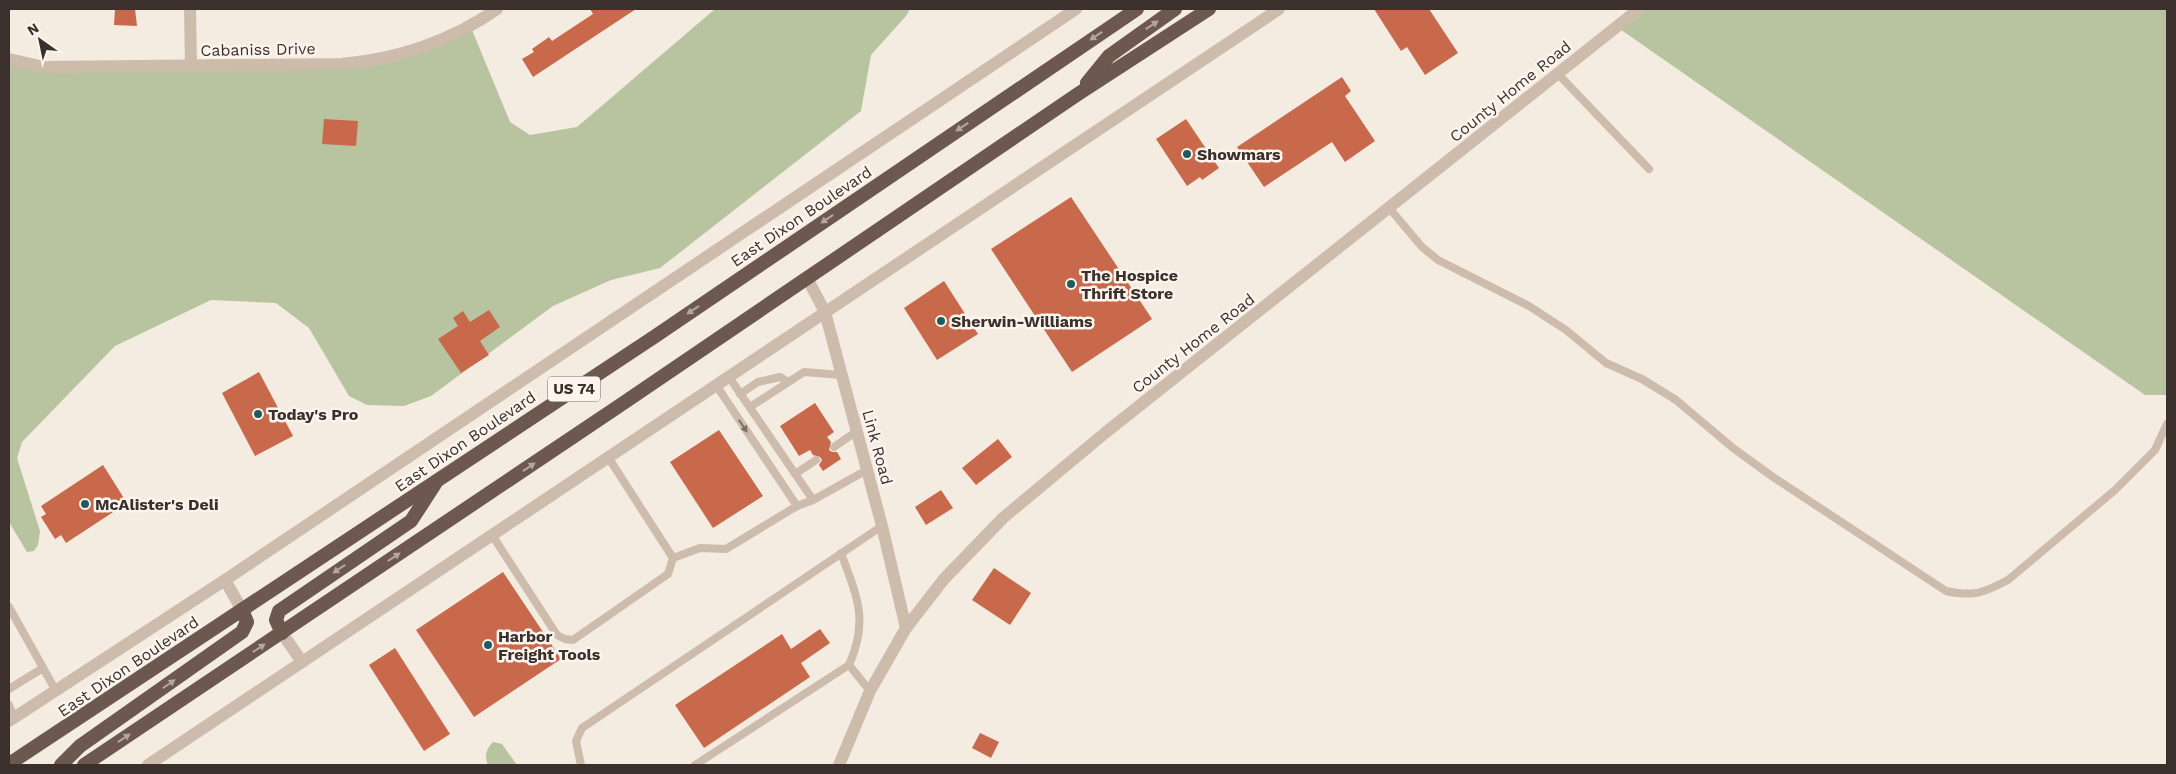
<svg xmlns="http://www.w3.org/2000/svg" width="2176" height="774" font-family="'Work Sans',sans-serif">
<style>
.green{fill:#b8c4a0}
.building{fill:#c8694b}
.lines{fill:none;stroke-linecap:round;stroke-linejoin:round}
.service{stroke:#cdbbac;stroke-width:8}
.minor{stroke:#cdbbac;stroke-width:12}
.tertiary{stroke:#cdbbac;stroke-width:12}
.trunk{stroke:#6c584f;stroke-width:14}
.oneway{fill:#b4a69e}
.oneway2{fill:#7d6f65}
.poi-dot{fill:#1f5a5e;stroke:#fbf5ee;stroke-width:2}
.labels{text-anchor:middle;stroke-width:5;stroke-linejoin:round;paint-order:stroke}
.shield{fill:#fbf5ee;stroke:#756b66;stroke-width:1}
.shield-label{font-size:15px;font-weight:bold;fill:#3b302b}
.street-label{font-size:16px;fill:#3b302b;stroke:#fbf5ee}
.poi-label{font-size:16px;font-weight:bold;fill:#3b302b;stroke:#fbf5ee;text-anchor:start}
</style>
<rect width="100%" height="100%" fill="#f4ebe1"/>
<g class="green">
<path d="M715,9H910L906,16L871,55L861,111L660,268L611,280L553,306L431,396L404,406L367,405L349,396L309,328L276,303L211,300L115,346L22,442L17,458L40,531L38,545L34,551L27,552L9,522V59L18,62H369L470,25L510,122L530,135L577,127Z"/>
<path d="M1639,9H2167V395H2145L1617,27Z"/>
<path d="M493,742L502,744L517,765H488C484,756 486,749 493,742Z"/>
</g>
<g class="building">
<path d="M115,9H135L137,26L114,25Z"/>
<path d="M590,9H636L533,77L522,59L534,52L532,49L549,37L552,41L593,14Z"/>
<path d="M1374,9H1429L1458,53L1425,75L1407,47L1401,51Z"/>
<path d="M1342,77L1351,91L1345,96L1375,141L1345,162L1332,142L1264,187L1237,147Z"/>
<path d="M324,119L358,121L356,146L322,144Z"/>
<path d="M1186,119L1219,168L1202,180L1200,177L1187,186L1156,139Z"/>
<path d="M1071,197L1152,319L1072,372L991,249Z"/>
<path d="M944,281L978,334L937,360L904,308Z"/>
<path d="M489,310L500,327L480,341L489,355L461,373L438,339L458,326L453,318L463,311L470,322Z"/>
<path d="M259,372L293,436L255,456L222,393Z"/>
<path d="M815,403L834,432L827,437L831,442L829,450L832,452H837L841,459L823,471L819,465L822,460L820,457L813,455L810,450L799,456L780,426Z"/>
<path d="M719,430L763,496L713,528L670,462Z"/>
<path d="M998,439L1012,457L976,485L962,468Z"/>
<path d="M103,465L127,503L66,543L61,535L55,539L41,517L46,514L41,506Z"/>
<path d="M941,490L953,508L926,525L915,507Z"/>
<path d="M994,568L1031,593L1010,625L972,600Z"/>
<path d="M503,572L561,659L474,717L416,630Z"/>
<path d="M820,629L830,643L801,663L810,677L704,748L675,705L782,634L791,649Z"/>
<path d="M395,648L450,734L424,751L369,665Z"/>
<path d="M980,733L999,742L991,758L972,748Z"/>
</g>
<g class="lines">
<g class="service">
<path d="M1558,74L1649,169"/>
<path d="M1390,209L1422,247L1438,260L1529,306L1566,330L1606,363L1642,379L1676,400L1733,448L1773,477L1946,591C1974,597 1983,593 2008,580L2115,490L2155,450L2167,424"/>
<path d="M729,377L813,500"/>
<path d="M716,385L797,506"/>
<path d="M740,394L758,382L780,377L788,382"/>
<path d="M750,407L804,372L841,375"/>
<path d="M834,447L857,431"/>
<path d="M795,474L816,460"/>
<path d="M492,535L557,635L565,639L573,640L668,574L673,558L608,457"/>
<path d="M673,558L700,548L726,549L797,506L813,500L867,470"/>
<path d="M9,607L56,691"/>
<path d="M849,665L870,691"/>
<path d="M9,689L43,668"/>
<path d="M9,705L14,718"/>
<path d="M581,765L576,741L582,728L882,526"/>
<path d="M695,765L849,665C869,620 857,597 841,553"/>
</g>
<g class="minor">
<path d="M190,9L191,66"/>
<path d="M9,59L44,67L342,64C397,59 451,41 497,9"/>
<path d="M807,278L825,312L882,526L906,628"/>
<path d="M225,580L242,610"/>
<path d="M282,633L302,662"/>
<path d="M9,721L225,580L1076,9"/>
<path d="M148,765L1279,9"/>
</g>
<path class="tertiary" d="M839,765L870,691L906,628L944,579L1003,518L1105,433L1639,9"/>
<g class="trunk">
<path d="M1087,83L1109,56L1175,9"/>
<path d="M282,633L276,620L279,611L411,521L435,484"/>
<path d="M9,764L654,337L1137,9"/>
<path d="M61,765L80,746L242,632L247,622L242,610"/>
<path d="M84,765L619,406L1078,94L1209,9"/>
</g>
</g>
<defs><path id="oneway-solid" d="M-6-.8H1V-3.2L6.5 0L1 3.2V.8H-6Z" transform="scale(1.25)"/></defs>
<g class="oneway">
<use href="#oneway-solid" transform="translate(1152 25) rotate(-34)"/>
<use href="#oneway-solid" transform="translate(1096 36) rotate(146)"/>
<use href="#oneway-solid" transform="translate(962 127) rotate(146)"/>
<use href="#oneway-solid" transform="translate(827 219) rotate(146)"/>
<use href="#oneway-solid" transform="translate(693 310) rotate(146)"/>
<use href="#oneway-solid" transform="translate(529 467) rotate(-34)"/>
<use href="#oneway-solid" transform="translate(394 557) rotate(-34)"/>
<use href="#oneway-solid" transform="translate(339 569) rotate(146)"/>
<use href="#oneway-solid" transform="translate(259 648) rotate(-34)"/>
<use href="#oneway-solid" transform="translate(169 684) rotate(-35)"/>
<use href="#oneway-solid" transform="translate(124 738) rotate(-34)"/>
</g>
<use class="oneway2" href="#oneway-solid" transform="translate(743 426) rotate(56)"/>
<g class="poi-dot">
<circle cx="1187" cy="154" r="5"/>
<circle cx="1071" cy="284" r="5"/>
<circle cx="941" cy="321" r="5"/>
<circle cx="258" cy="414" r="5"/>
<circle cx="85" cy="504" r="5"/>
<circle cx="488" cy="645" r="5"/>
</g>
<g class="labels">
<rect class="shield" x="548" y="376.5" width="52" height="25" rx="4"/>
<g class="shield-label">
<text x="574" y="394">US 74</text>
</g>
<g class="street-label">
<text transform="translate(258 49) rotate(-1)" y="6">Cabaniss Drive</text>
<text transform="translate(1510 91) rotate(-39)" y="6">County Home Road</text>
<text transform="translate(801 216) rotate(-34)" y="6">East Dixon Boulevard</text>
<text transform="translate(1193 343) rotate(-38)" y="6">County Home Road</text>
<text transform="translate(465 441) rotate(-34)" y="6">East Dixon Boulevard</text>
<text transform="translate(878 447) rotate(75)" y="6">Link Road</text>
<text transform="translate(128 666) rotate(-34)" y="6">East Dixon Boulevard</text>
</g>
<g class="poi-label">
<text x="1197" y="160">Showmars</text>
<text x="1081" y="281">The Hospice<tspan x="1081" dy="18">Thrift Store</tspan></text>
<text x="951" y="327">Sherwin-Williams</text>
<text x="268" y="420">Today's Pro</text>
<text x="95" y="510">McAlister's Deli</text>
<text x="498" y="642">Harbor<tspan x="498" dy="18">Freight Tools</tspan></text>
</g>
</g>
<rect width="2176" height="774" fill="none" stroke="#3b302b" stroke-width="20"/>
<g transform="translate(40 40) rotate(327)" stroke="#fbf5ee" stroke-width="4" paint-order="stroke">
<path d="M0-4L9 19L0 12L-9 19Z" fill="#3b302b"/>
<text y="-8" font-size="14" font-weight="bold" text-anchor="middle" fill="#3b302b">N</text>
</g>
</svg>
